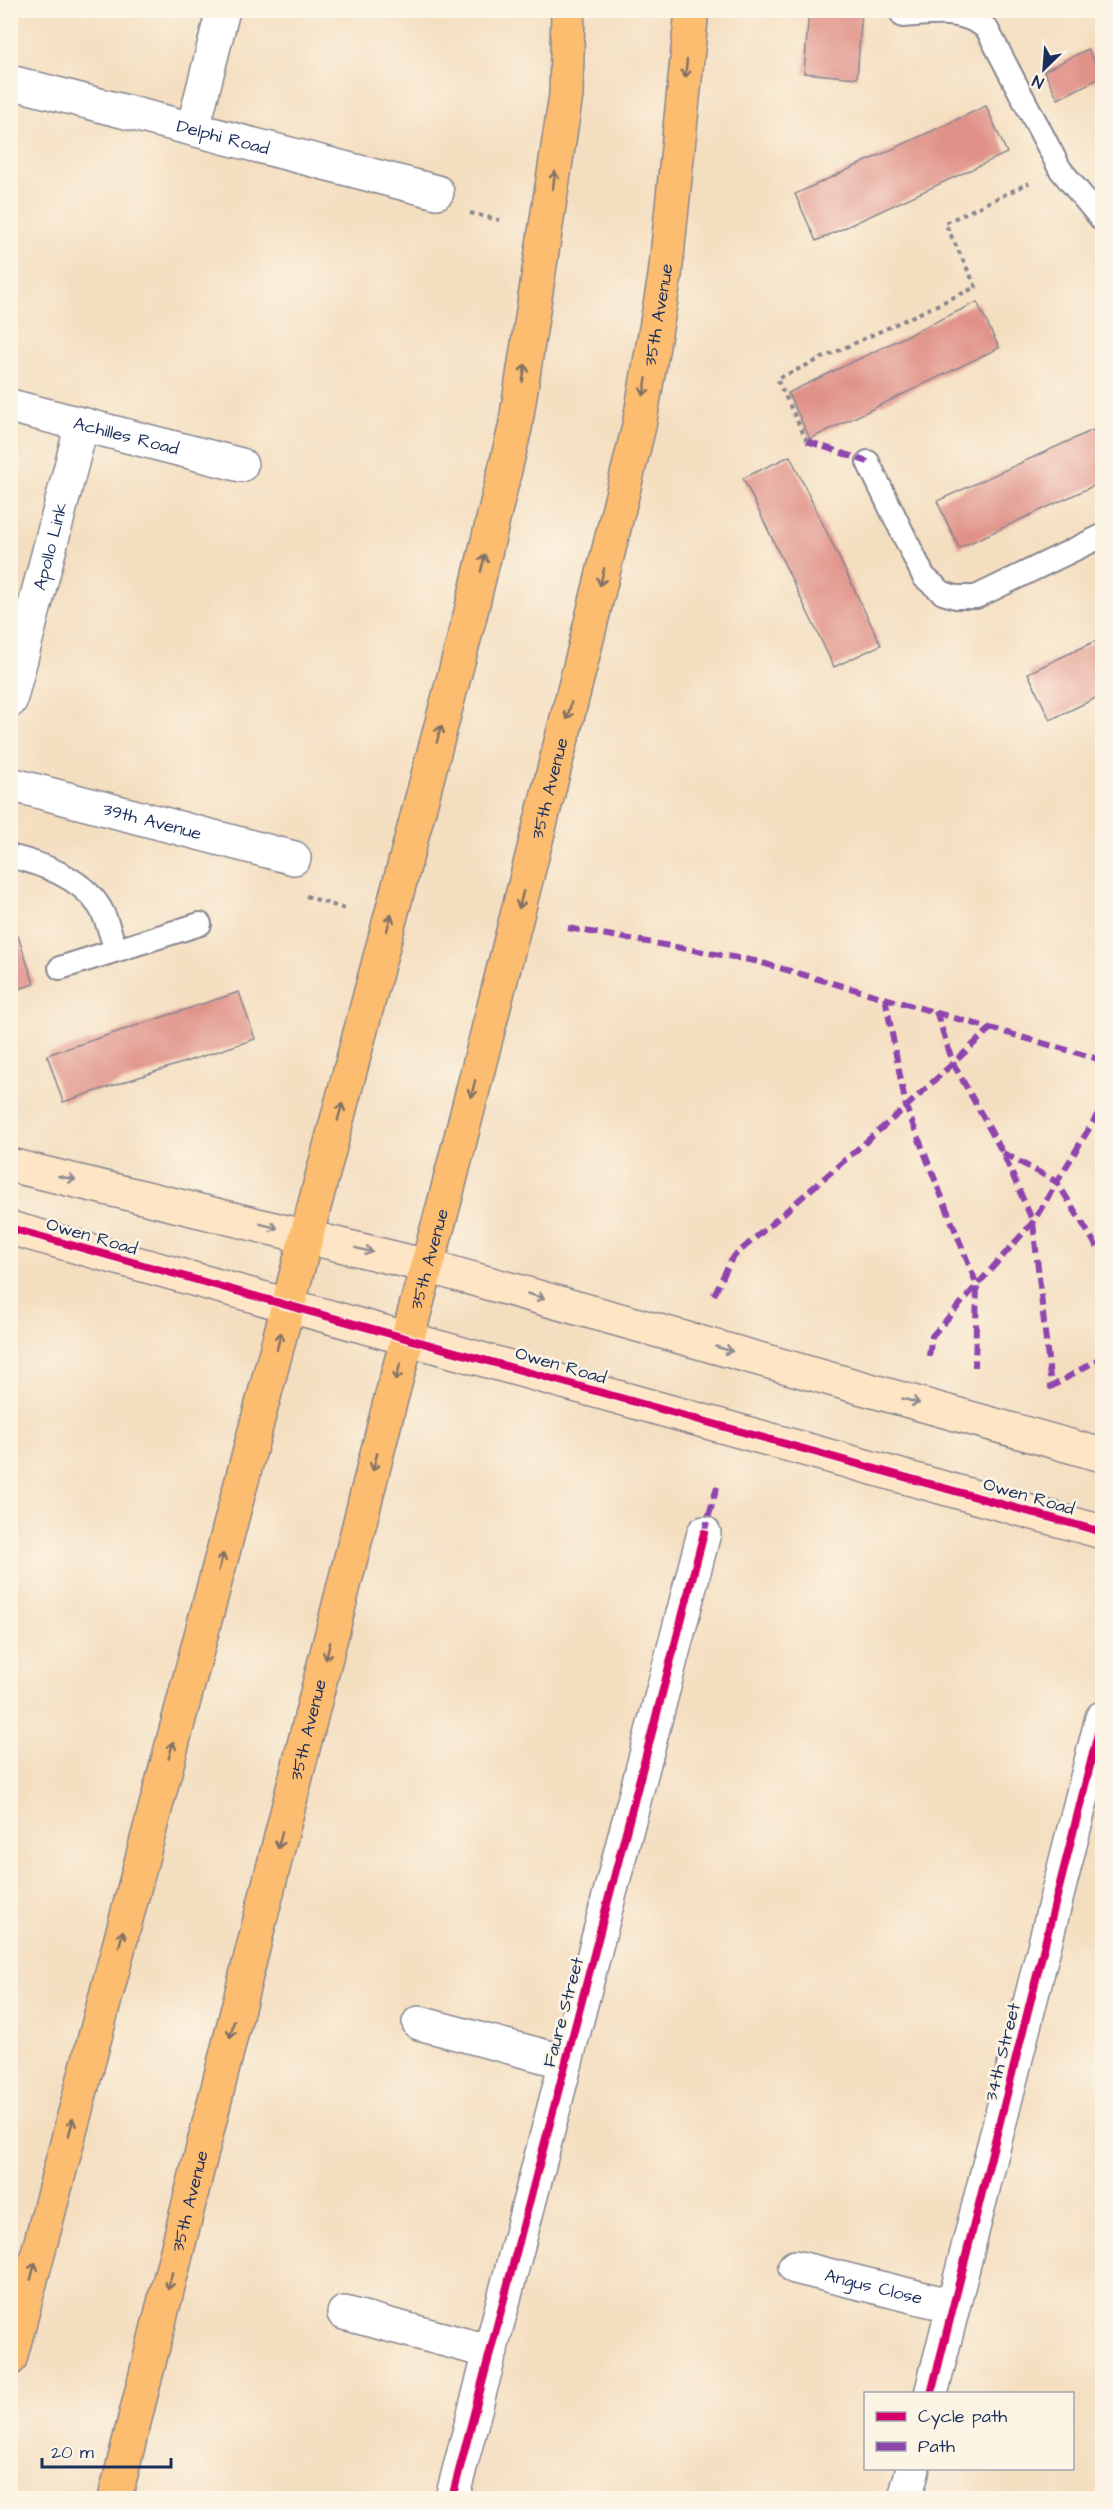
<svg xmlns="http://www.w3.org/2000/svg" width="1113" height="2509" font-family="'Architects Daughter',sans-serif">
<style>
.building{fill:#e09188}
.lines{fill:none;stroke-linecap:round;stroke-linejoin:round}
.lane-casing{stroke:#88868f;stroke-width:26}
.street-casing{stroke:#88868f;stroke-width:36}
.secondary-casing{stroke:#88868f;stroke-width:36}
.primary-casing{stroke:#88868f;stroke-width:36}
.path{stroke:#88868f;stroke-width:4;stroke-dasharray:4.5 4.5;stroke-linecap:butt}
.lane{stroke:#fff;stroke-width:22}
.street{stroke:#fff;stroke-width:33}
.secondary{stroke:#fee5c5;stroke-width:33}
.primary{stroke:#fcbd6f;stroke-width:33}
.quiet{stroke:#8e44ad;stroke-width:6;stroke-dasharray:12 6;stroke-linecap:butt}
.cycleway-casing{stroke:#fcf5e5;stroke-width:11}
.cycleway{stroke:#d6006c;stroke-width:8}
.oneway{stroke:#806f66}
.oneway2{stroke:#8c8a92}
.labels{text-anchor:middle;stroke-width:5;stroke-linejoin:round;paint-order:stroke}
.street-label{font-size:18px;fill:#1b2f5e;stroke:#fcf5e5}
</style>
<rect width="100%" height="100%" fill="#fcf5e5"/>
<filter id="ink" filterUnits="userSpaceOnUse"><feTurbulence type="fractalNoise" baseFrequency=".0167" numOctaves="2"/><feDisplacementMap in="SourceGraphic" scale="12" xChannelSelector="R" yChannelSelector="G"/><feConvolveMatrix kernelMatrix="1 2 1 2 8 2 1 2 1" color-interpolation-filters="sRGB"/></filter>
<filter id="wash" filterUnits="userSpaceOnUse"><feTurbulence type="fractalNoise" baseFrequency=".008" numOctaves="4" result="noise"/><feDisplacementMap in="SourceGraphic" scale="24" xChannelSelector="R" yChannelSelector="G"/><feGaussianBlur stdDeviation="1.35" result="paint"/><feColorMatrix in="noise" values="0 0 0 0 0 0 0 0 0 0 0 0 0 0 0 0 0 1.4 0 .05"/><feComposite in="paint" operator="in"/></filter>
<g filter="url(#wash)">
<rect width="100%" height="100%" fill="#f4dec0"/>
<g id="blocks">
<g class="building">
<path d="M809,10H862L857,78L804,73Z"/>
<path d="M1088,49L1102,77L1058,99L1044,71Z"/>
<path d="M986,106L1007,153L816,241L795,194Z"/>
<path d="M977,302L999,348L810,439L788,393Z"/>
<path d="M1102,426V482L959,548L937,501Z"/>
<path d="M790,456L881,645L834,667L743,478Z"/>
<path d="M1102,638V695L1050,720L1028,673Z"/>
<path d="M18,936L34,984L10,992V938Z"/>
<path d="M239,992L255,1039L63,1102L47,1055Z"/>
</g>
</g>
</g>
<g filter="url(#ink)">
<use href="#blocks" fill-opacity="0" stroke="#88868f" stroke-width="1.5"/>
<g class="lines">
<defs>
<g id="lane">
<path d="M903,16C933,14 962,8 987,29L1060,169L1102,220"/>
<path d="M868,462L924,577L943,593L956,597H976L1102,536"/>
<path d="M10,856C42,864 80,877 99,906C107,918 111,936 116,950"/>
<path d="M60,968L200,924"/>
</g>
<g id="street">
<path id="s1" d="M10,82L437,192"/>
<path d="M193,129L223,10"/>
<path id="s2" d="M10,406L241,465"/>
<path id="s3" d="M10,701L82,424"/>
<path id="s4" d="M10,784L294,858"/>
<path d="M419,2023L566,2062"/>
<path id="s5" d="M795,2267L953,2306"/>
<path d="M344,2313L491,2352"/>
<path d="M931,2394L1102,1718"/>
<path d="M452,2498L704,1533"/>
<path d="M905,2498L913,2468"/>
</g>
<g id="secondary">
<path d="M10,1165L427,1266L1102,1455"/>
<path d="M10,1228L1102,1532"/>
</g>
<g id="primary">
<path d="M10,2359L469,620L515,428L566,95L568,10"/>
<path id="s6" d="M115,2498L389,1406L445,1200L583,655L639,426L665,276L692,10"/>
</g>
</defs>
<use href="#lane" class="lane-casing"/>
<use href="#street" class="street-casing"/>
<use href="#secondary" class="secondary-casing"/>
<use href="#primary" class="primary-casing"/>
<g class="path">
<path d="M470,213L499,220"/>
<path d="M807,441L777,379L976,287L945,223L1029,183"/>
<path d="M306,896L345,909"/>
</g>
<use href="#lane" class="lane"/>
<use href="#street" class="street"/>
<use href="#secondary" class="secondary"/>
<use href="#primary" class="primary"/>
<g class="quiet">
<path d="M807,441L868,462"/>
<path d="M568,928L755,961L1102,1060"/>
<path d="M885,997L906,1107L977,1285L975,1367"/>
<path d="M936,1011L953,1063L1003,1153L1033,1222L1051,1387L1102,1357"/>
<path d="M1003,1153L1057,1182L1102,1255"/>
<path d="M714,1295L732,1258L906,1107L992,1027"/>
<path d="M929,1356L932,1336L1033,1222L1102,1107"/>
<path d="M704,1533L718,1483"/>
</g>
<defs>
<g id="cycleway">
<path d="M10,1228L1102,1532"/>
<path d="M931,2394L1102,1718"/>
<path d="M452,2498L704,1533"/>
</g>
</defs>
<use href="#cycleway" class="cycleway-casing"/>
<use href="#cycleway" class="cycleway"/>
</g>
<defs><path id="oneway-shaft" d="M-6 0H5M1.5-3L5.5 0L1.5 3" fill="none" stroke-width="1.6" stroke-linecap="round" stroke-linejoin="round" transform="scale(1.5)"/></defs>
<g class="oneway">
<use href="#oneway-shaft" transform="translate(686 69) rotate(96)"/>
<use href="#oneway-shaft" transform="translate(554 180) rotate(-82)"/>
<use href="#oneway-shaft" transform="translate(524 373) rotate(-81)"/>
<use href="#oneway-shaft" transform="translate(645 387) rotate(100)"/>
<use href="#oneway-shaft" transform="translate(483 563) rotate(-76)"/>
<use href="#oneway-shaft" transform="translate(602 577) rotate(104)"/>
<use href="#oneway-shaft" transform="translate(569 711) rotate(104)"/>
<use href="#oneway-shaft" transform="translate(439 734) rotate(-75)"/>
<use href="#oneway-shaft" transform="translate(521 900) rotate(104)"/>
<use href="#oneway-shaft" transform="translate(389 923) rotate(-75)"/>
<use href="#oneway-shaft" transform="translate(473 1089) rotate(104)"/>
<use href="#oneway-shaft" transform="translate(340 1112) rotate(-75)"/>
<use href="#oneway-shaft" transform="translate(279 1341) rotate(-76)"/>
<use href="#oneway-shaft" transform="translate(398 1372) rotate(105)"/>
<use href="#oneway-shaft" transform="translate(375 1462) rotate(104)"/>
<use href="#oneway-shaft" transform="translate(221 1562) rotate(-75)"/>
<use href="#oneway-shaft" transform="translate(328 1651) rotate(104)"/>
<use href="#oneway-shaft" transform="translate(171 1750) rotate(-75)"/>
<use href="#oneway-shaft" transform="translate(280 1840) rotate(104)"/>
<use href="#oneway-shaft" transform="translate(121 1939) rotate(-75)"/>
<use href="#oneway-shaft" transform="translate(232 2029) rotate(104)"/>
<use href="#oneway-shaft" transform="translate(71 2127) rotate(-75)"/>
<use href="#oneway-shaft" transform="translate(33 2271) rotate(-75)"/>
<use href="#oneway-shaft" transform="translate(170 2281) rotate(104)"/>
</g>
<g class="oneway2">
<use href="#oneway-shaft" transform="translate(67 1178) rotate(13)"/>
<use href="#oneway-shaft" transform="translate(269 1226) rotate(14)"/>
<use href="#oneway-shaft" transform="translate(364 1250) rotate(14)"/>
<use href="#oneway-shaft" transform="translate(536 1296) rotate(16)"/>
<use href="#oneway-shaft" transform="translate(724 1349) rotate(16)"/>
<use href="#oneway-shaft" transform="translate(911 1401) rotate(16)"/>
</g>
</g>
<g class="labels">
<g class="street-label">
<text dy="6" stroke="none"><textPath href="#s1" startOffset="220">Delphi Road</textPath></text>
<text dy="6" stroke="none"><textPath href="#s6" startOffset="2250">35th Avenue</textPath></text>
<text dy="6" stroke="none"><textPath href="#s2" startOffset="120">Achilles Road</textPath></text>
<text dy="6" stroke="none"><textPath href="#s3" startOffset="160">Apollo Link</textPath></text>
<text dy="6" stroke="none"><textPath href="#s6" startOffset="1764">35th Avenue</textPath></text>
<text dy="6" stroke="none"><textPath href="#s4" startOffset="147">39th Avenue</textPath></text>
<text transform="translate(92 1236) rotate(16)" y="6">Owen Road</text>
<text dy="6" stroke="none"><textPath href="#s6" startOffset="1278">35th Avenue</textPath></text>
<text transform="translate(561 1365) rotate(16)" y="6">Owen Road</text>
<text transform="translate(1029 1496) rotate(16)" y="6">Owen Road</text>
<text dy="6" stroke="none"><textPath href="#s6" startOffset="792">35th Avenue</textPath></text>
<text transform="translate(563 2012) rotate(-75)" y="6">Faure Street</text>
<text transform="translate(1002 2052) rotate(-76)" y="6">34th Street</text>
<text dy="6" stroke="none"><textPath href="#s6" startOffset="306">35th Avenue</textPath></text>
<text dy="6" stroke="none"><textPath href="#s5" startOffset="81">Angus Close</textPath></text>
</g>
</g>
<rect width="1113" height="2509" fill="none" stroke="#fcf5e5" stroke-width="36"/>
<rect x="864" y="2392" width="210" height="78" fill="#fcf5e5" stroke="#a2a6af" stroke-width="1.5"/>
<rect x="876" y="2412" width="30" height="9" fill="#d6006c" stroke="#a2a6af" stroke-width="1.5"/>
<text x="918" y="2422" font-size="18" fill="#1b2f5e">Cycle path</text>
<rect x="876" y="2442" width="30" height="9" fill="#8e44ad" stroke="#a2a6af" stroke-width="1.5"/>
<text x="918" y="2452" font-size="18" fill="#1b2f5e">Path</text>
<g transform="translate(1044 69) rotate(205)" stroke="#fcf5e5" stroke-width="4.5" paint-order="stroke">
<path d="M0-4.5L10 22L0 15L-10 22Z" fill="#1b2f5e"/>
<text y="-9" font-size="16" font-weight="bold" text-anchor="middle" fill="#1b2f5e">N</text>
</g>
<path d="M42 2458v9h129v-9" fill="none" stroke="#1b2f5e" stroke-width="3"/>
<text x="51" y="2458" font-size="18" fill="#1b2f5e" stroke="#fcf5e5" stroke-width="4.5" paint-order="stroke">20 m</text>
</svg>
